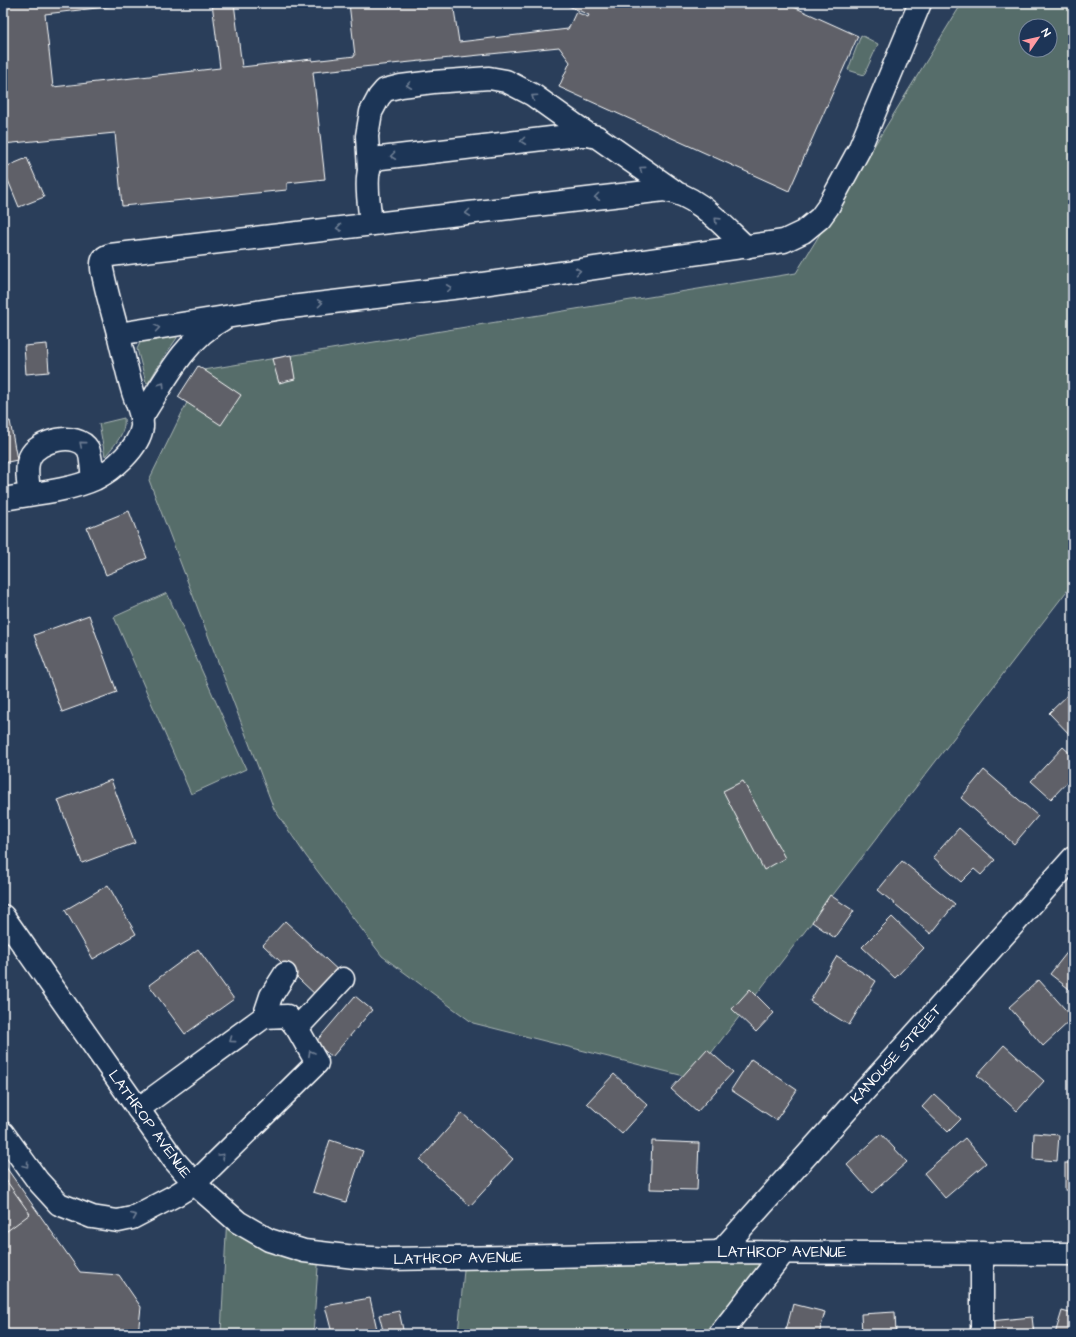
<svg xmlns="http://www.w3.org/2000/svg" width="1076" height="1337" font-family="'Architects Daughter',sans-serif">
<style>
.green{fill:#566d6a;stroke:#aab6b4;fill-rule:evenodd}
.building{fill:#5e6168;stroke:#fff}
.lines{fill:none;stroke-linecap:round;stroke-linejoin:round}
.minor-casing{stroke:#fff;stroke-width:25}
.minor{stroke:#1d3557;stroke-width:22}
.oneway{stroke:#6c7c92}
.labels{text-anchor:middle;stroke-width:3;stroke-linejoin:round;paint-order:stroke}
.street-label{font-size:15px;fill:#fff;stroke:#1d3557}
</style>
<rect width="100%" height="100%" fill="#2a3e5a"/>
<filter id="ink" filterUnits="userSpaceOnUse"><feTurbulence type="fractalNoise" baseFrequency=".025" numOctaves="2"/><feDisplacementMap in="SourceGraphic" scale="8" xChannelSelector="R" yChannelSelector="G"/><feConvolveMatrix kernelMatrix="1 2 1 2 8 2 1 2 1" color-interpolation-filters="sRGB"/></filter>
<g filter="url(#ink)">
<g class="green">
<path d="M962,3H1073V583L692,1078L473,1023L382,956L306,856L274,809L149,480L203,370L796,273ZM1026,26H1050V50H1026Z"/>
<path d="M861,35L878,44L864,75L848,70Z"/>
<path d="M177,336V338L163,358L150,380L148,383L146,382L137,349L141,341Z"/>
<path d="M124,418C126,433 115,445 105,456L99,424Z"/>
<path d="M167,593L246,769L191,794L114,617Z"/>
<path d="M227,1214L319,1254L313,1334H221Z"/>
<path d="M781,1256L728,1334H458L465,1259Z"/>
</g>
<g class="building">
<path d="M3,3H140L45,14L53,87L220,68L212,3H234L242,67L312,59V61L355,56L349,3H453L459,42L568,29L576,12L588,17L589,15L562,3H785L858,36L789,191L559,87L570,62L559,47L313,72L325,179L287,183V190L122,206L115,133L3,144Z"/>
<path d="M142,3H164L142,6Z"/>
<path d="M27,158L44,197L19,207L3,168Z"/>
<path d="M47,344L49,372L26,374L24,346Z"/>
<path d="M291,355L295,379L279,383L272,359Z"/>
<path d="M198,366L241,395L221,425L178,397Z"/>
<path d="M10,421L17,460L3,463V422Z"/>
<path d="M129,511L147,558L106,575L87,528Z"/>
<path d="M89,615L117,692L62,712L34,635Z"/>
<path d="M1073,690V738L1049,713Z"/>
<path d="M1063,747L1073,756V776L1051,799L1031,781Z"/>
<path d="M984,770L1038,816L1014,844L961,798Z"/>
<path d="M111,780L135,843L82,863L58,800Z"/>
<path d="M743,781L785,858L764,870L723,791Z"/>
<path d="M959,828L995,860L981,875L974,869L961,882L933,857Z"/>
<path d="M902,861L955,904L931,934L878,890Z"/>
<path d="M108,885L136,934L93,959L65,910Z"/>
<path d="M830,895L854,911L835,938L812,922Z"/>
<path d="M892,917L924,948L895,978L862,947Z"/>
<path d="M285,921L342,974L319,998L263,945Z"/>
<path d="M1073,945V992L1050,974Z"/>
<path d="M198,949L234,999L185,1034L149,985Z"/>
<path d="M837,956L876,981L849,1025L810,1001Z"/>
<path d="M1039,980L1073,1018L1043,1046L1009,1007Z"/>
<path d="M750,989L774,1013L756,1032L732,1009Z"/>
<path d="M355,996L372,1010L332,1057L315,1043Z"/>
<path d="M1004,1045L1044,1081L1017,1111L977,1075Z"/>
<path d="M707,1049L733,1072L697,1112L671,1089Z"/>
<path d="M751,1059L797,1090L776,1120L731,1090Z"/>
<path d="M614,1074L648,1105L622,1134L587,1103Z"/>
<path d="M934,1094L961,1119L948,1132L922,1107Z"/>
<path d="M462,1113L513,1159L470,1206L420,1160Z"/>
<path d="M1034,1133L1059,1135L1057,1161L1033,1159Z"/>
<path d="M881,1134L907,1162L872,1193L847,1165Z"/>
<path d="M965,1138L986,1163L945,1198L924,1173Z"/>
<path d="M330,1140L363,1151L346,1202L313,1192Z"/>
<path d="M652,1141L699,1143L697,1190L650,1189Z"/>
<path d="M3,1163L80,1272L119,1275L141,1307L138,1334H3Z"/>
<rect x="1065" y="1163" width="8" height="27"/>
<path d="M3,1176L30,1214L3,1234Z"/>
<path d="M370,1298L378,1334H347V1330L332,1333L325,1306Z"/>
<path d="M793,1304L825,1312L819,1334H785Z"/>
<path d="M399,1311L404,1334H384L379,1315Z"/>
<path d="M1062,1311L1073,1314V1334H1055Z"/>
<path d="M895,1312L896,1334H862L861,1314Z"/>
<path d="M1032,1317L1034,1334H991L990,1321Z"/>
</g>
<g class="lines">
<defs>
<g id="minor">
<path d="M369,170L367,136L371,112L379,97L385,90L401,86L433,82L489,78L506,81L533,95L589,135"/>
<path d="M371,224C370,210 363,173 373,162C375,160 378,159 381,158L577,135H589L597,137L674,191"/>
<path d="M118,334L282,308L461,287L784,241L803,232L820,218L828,207L859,150L920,3"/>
<path d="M141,418C163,384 185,339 222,320"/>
<path d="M30,494C28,484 25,467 30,457C38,440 77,431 88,449C91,454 92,473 93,479"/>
<path d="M3,499C31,494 69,491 95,479C113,470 139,448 142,427C143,416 136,402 133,392C127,372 123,353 118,333C113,314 107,294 103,274C101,266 100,258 110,255L664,190C698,195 722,225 746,247"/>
<path d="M3,916L174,1160L198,1187L238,1222L269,1240L304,1251L355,1257L389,1259L511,1257L720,1252L1073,1254"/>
<path d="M264,1017L271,996L285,974"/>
<path d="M297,1028L343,979"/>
<path d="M3,1133L38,1181L59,1204L92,1217L118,1221L132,1218L176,1195L194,1184L317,1063L297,1028L287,1016L264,1017L138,1109"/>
<path d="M720,1252L1073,858"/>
<path d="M982,1253V1334"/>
<path d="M720,1334L784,1252"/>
</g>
</defs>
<use href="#minor" class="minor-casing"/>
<use href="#minor" class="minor"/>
</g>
<defs><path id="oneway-chevron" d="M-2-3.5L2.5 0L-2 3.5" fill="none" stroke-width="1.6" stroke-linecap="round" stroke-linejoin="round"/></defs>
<g class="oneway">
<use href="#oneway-chevron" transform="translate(409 85) rotate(173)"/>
<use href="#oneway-chevron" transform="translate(534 97) rotate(-146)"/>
<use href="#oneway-chevron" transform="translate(523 141) rotate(173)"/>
<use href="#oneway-chevron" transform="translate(393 156) rotate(173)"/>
<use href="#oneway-chevron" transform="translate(642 169) rotate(-143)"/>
<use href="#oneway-chevron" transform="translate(597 197) rotate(173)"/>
<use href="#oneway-chevron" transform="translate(468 213) rotate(173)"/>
<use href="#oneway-chevron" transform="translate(717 220) rotate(-136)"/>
<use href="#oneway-chevron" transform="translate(339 228) rotate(173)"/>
<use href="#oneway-chevron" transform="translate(578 271) rotate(-8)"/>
<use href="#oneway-chevron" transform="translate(449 288) rotate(-7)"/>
<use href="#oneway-chevron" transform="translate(320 303) rotate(-7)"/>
<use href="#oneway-chevron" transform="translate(157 328) rotate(-9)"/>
<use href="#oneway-chevron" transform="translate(162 385) rotate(-57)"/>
<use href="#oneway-chevron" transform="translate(82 444) rotate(-140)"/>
<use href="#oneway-chevron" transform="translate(232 1040) rotate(144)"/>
<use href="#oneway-chevron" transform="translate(311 1053) rotate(-119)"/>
<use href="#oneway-chevron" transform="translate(222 1156) rotate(-45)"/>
<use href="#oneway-chevron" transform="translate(26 1165) rotate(53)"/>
<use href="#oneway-chevron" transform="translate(134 1216) rotate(-23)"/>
</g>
</g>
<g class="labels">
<g class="street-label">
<text transform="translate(896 1054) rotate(-48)" y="5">KANOUSE STREET</text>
<text transform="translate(150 1124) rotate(54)" y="5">LATHROP AVENUE</text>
<text x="782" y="1257">LATHROP AVENUE</text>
<text transform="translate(458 1258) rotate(-1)" y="5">LATHROP AVENUE</text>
</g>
</g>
<rect width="1076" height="1337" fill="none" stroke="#1d3557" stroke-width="16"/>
<rect x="8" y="8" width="1060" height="1321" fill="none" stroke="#fff" stroke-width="1.5" filter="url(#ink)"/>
<g transform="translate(1038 38) rotate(56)"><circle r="19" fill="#1d3557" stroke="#77869a"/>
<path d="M0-3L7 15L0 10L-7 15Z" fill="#ff9aa2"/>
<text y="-6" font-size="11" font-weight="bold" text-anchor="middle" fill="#ffffff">N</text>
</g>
</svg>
